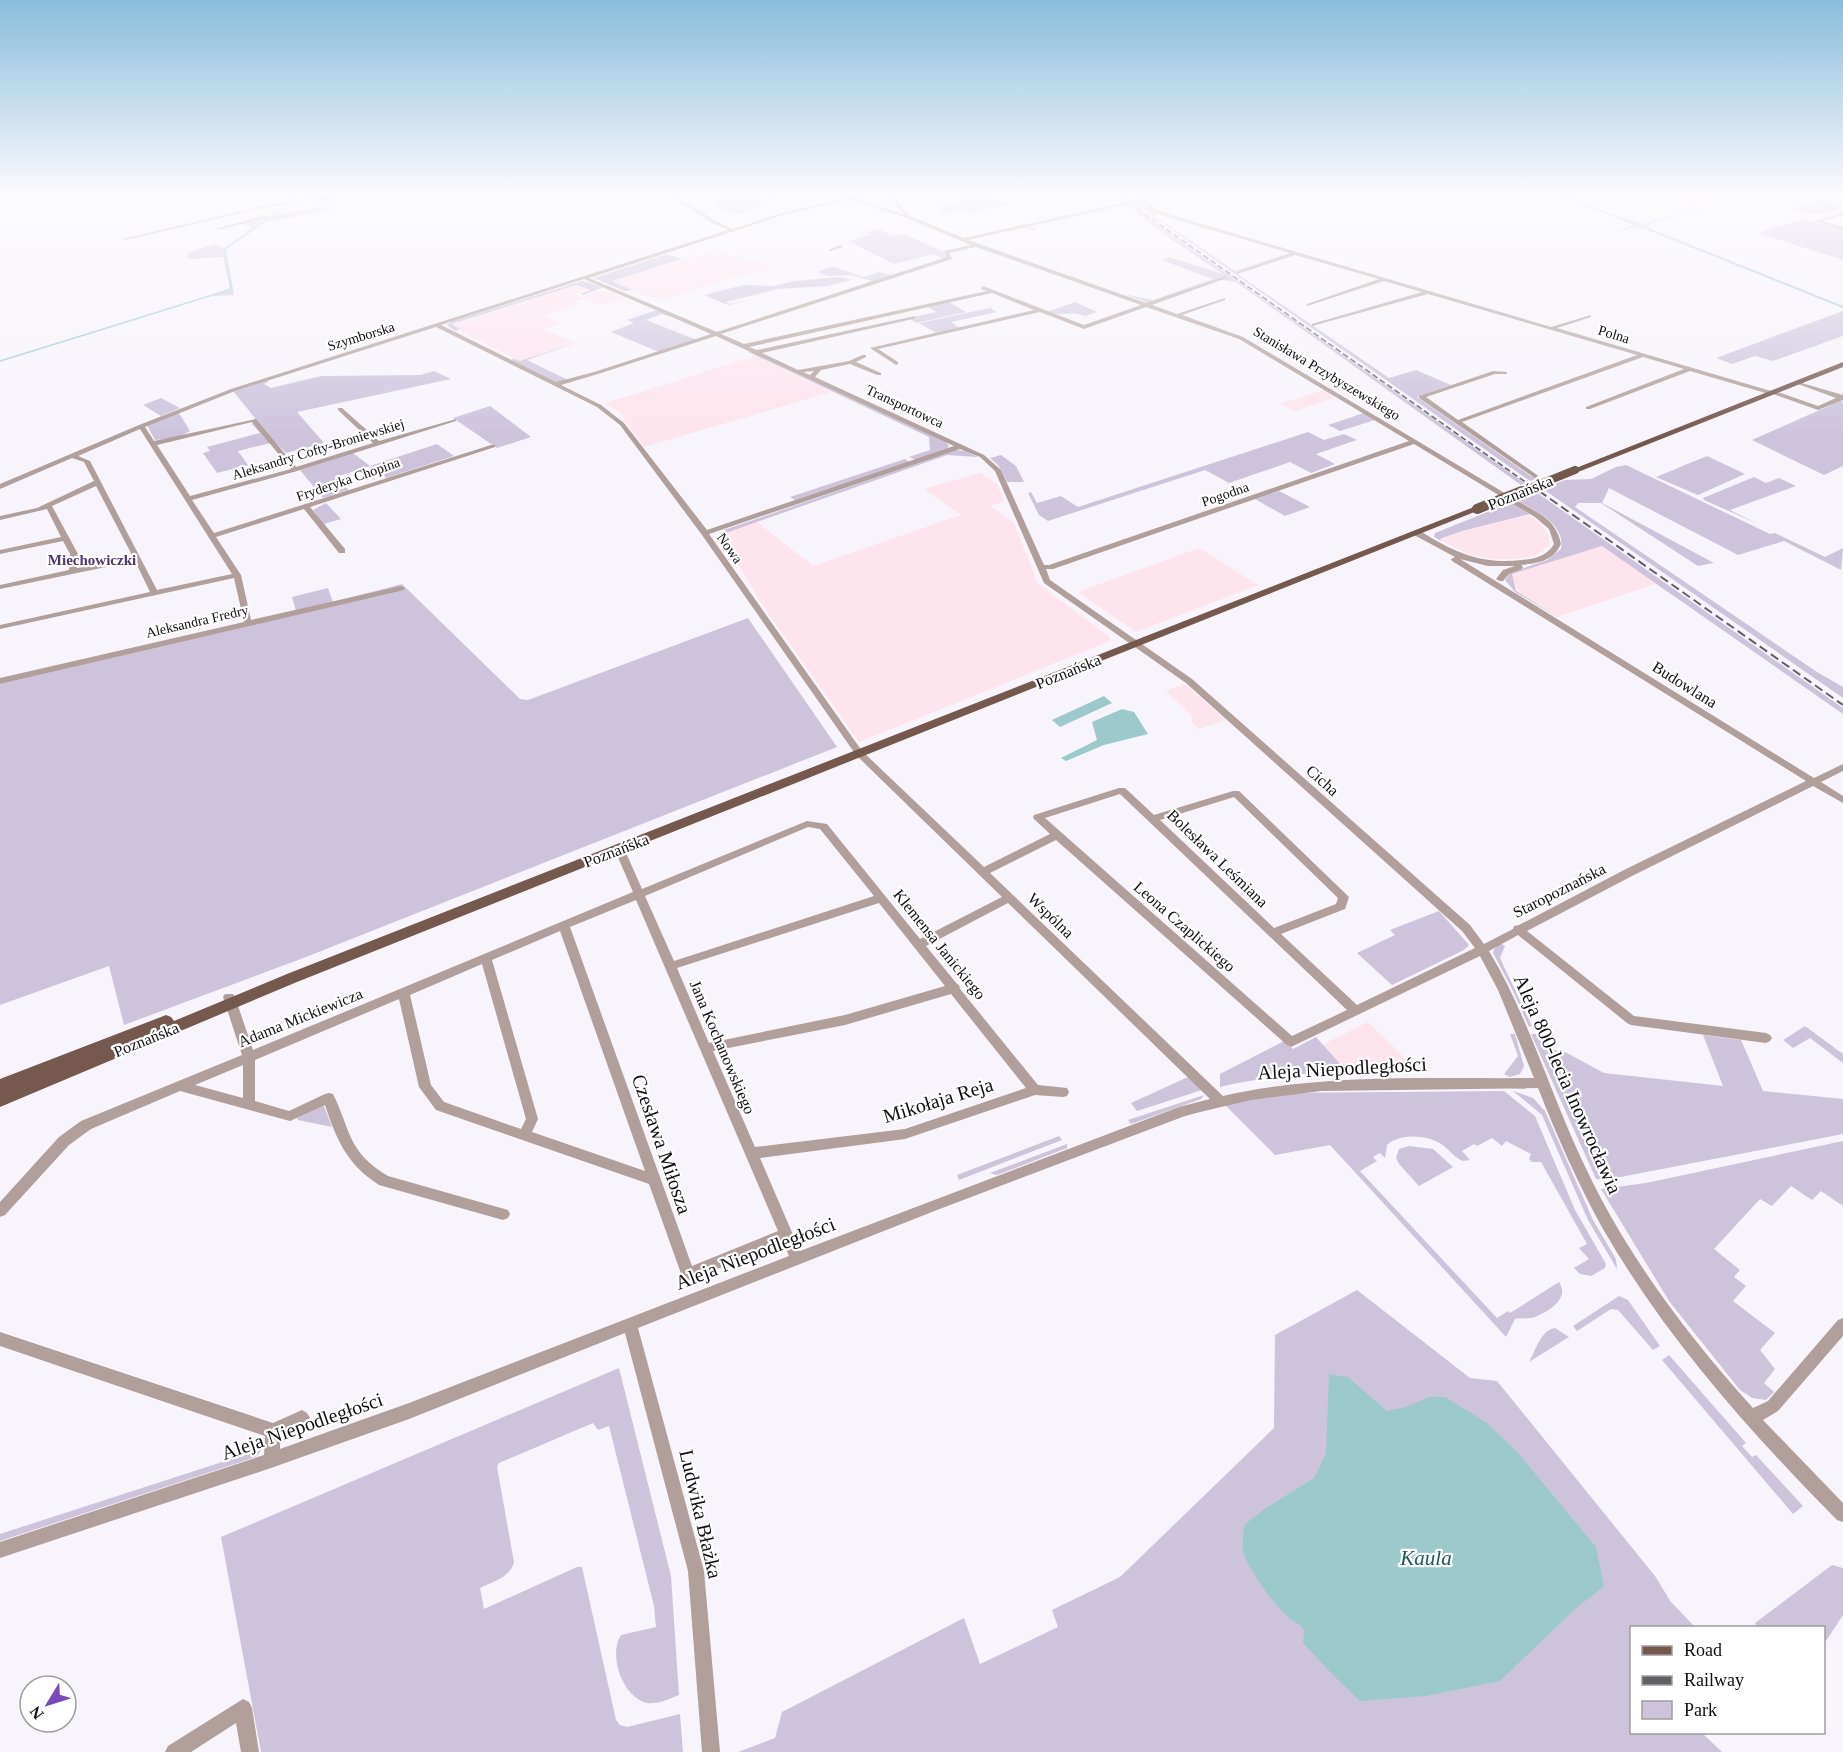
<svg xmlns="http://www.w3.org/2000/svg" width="1843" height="1752" font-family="'Times New Roman',serif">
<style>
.commercial{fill:#fde4ed}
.green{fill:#cdc4dc}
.water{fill:#9ccacb}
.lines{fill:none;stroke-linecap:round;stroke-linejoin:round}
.stream{stroke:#9ccacb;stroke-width:1.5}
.minor{fill:#b09f9a;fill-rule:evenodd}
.major{fill:#75594f;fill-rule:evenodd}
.rail-far1{stroke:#626065;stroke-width:1.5;stroke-dasharray:6 3;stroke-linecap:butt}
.rail{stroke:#626065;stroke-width:2;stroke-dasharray:9 4.5;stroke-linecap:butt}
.major-bridge-far1{stroke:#75594f;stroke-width:8}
.major-bridge{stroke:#75594f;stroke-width:10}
.labels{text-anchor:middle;stroke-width:4.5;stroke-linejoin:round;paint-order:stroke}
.far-street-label{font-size:14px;fill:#0e0d10;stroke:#fff}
.far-neighbourhood-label{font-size:15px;font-weight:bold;fill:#4f3671;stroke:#fff}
.street-label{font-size:16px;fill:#0e0d10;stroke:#fff}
.near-street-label{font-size:20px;fill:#0e0d10;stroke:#fff}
.near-water-label{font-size:21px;font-style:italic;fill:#1b5a5d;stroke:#fff}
</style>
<rect width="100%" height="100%" fill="#f7f4fb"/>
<g class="commercial">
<path d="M1640,193H1741L1693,207Z"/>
<path d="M716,249L771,267L659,300L611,282Z"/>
<path d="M577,285L592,290L576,294L582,297L610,288L629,296L602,305L586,299L576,301L581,304L544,315L559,323L543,329L576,343L520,361L460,331L461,330L452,325Z"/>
<path d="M755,356L831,392L644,447L624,420L623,415L606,403Z"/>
<path d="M1324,390L1336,397L1295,411L1280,404Z"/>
<path d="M980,473L997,484L1004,501L990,506L1014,523L1038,584L1110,637V641L859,742L763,606L720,535L757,522L813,566L961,515L924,489Z"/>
<path d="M1529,515L1543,526L1549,536V546L1535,556L1516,559H1490L1466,553L1440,540L1462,531Z"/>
<path d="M1602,546L1658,583L1557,617L1516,591L1512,574Z"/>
<path d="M1199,548L1258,585L1136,632L1078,592Z"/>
<path d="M1184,684L1187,686L1226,720L1199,729L1192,722V716L1166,691Z"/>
<path d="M1368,1022L1412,1065L1342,1066L1322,1045Z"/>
</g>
<g class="green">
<path d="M729,193C750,197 779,192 801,193L757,200L767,204L737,215L715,207Z"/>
<path d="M1554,193L1641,224L1735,200L1652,223L1647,227L1843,306V308L1645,229L1634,227L1611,233L1633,225Z"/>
<path d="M1803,193H1829L1815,197L1843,206V208L1816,215L1791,209L1821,201L1799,194Z"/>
<path d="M977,194L1011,204L967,213L961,210L945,213L937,207L961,202L957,198Z"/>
<path d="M321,198L335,209L262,223L226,250L234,295L211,296L0,362L230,289L223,257L190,259L186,257L188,253L214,244L224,248L252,228L240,223L264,215L269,216L289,203H292L276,214L326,206L318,199Z"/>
<path d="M1143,201L1161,214L1155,216L1235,271L1291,252L1236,273L1389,378L1416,370L1451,385L1417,397L1531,476L1538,478L1530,481L1132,202Z"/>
<path d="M1127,203L1525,483L1521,485L1236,282L1222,280L1153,304L1228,276L1149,303L1123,294L1153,300L1213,279L1161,260L1169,257L1223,274L1169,238L1126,205L1031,226L1036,229L1031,231L1023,228L966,239Z"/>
<path d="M1803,219L1843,230V260L1757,233Z"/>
<path d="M880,229L892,236L904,234L944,252L948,257L945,259L934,254L894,264L848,241L870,235L865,232Z"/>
<path d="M667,254L682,259L612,281L632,290L624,291L594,278Z"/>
<path d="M832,266L863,277L880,272L893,276L822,298L872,281L850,275L828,276L817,272Z"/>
<path d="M839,277L852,280L827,286L778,289L725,302L729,304L755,299L728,305L704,295L744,285L773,286L795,281Z"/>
<path d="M582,281L604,287L584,295L580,294L591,290L576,285L452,324L460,329L455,331L447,325L453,321Z"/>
<path d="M949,302L966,312L916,323L909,318L936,312L928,307Z"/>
<path d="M1075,302L1097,312L1085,316C1069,310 1062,317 1047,312Z"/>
<path d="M990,308L997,312L951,322L959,328L936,333L919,323Z"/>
<path d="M657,310L675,318L662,314L646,320L697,340L659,352L611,332L634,323L627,320Z"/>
<path d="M1843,311V336L1773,361L1755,356L1732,364L1716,358Z"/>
<path d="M576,343L527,360L568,380L558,383L512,361L513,358L520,361Z"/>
<path d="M752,351L946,442L949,446L947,449L916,460L909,457L930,450L929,437L748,352Z"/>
<path d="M434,371L451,379L297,412L324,443L286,453L275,442L238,451L248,465L217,473L203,453L210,451L207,447L260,433L252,424L255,418L233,391L266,381H269L264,384L271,388L321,376L420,375Z"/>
<path d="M161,398L180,408L161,416L143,405Z"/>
<path d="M1840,401L1843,402V466L1824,475L1752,440Z"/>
<path d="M490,406L531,437L497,448L453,418Z"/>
<path d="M179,413L190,431L179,437L155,440L147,425Z"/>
<path d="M1364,413L1375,420L1340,431L1328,425Z"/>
<path d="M1308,432L1324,440L1344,434L1357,440L1316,454L1335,464L1311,473L1290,462L1229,483L1205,470L1048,521L1039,515L1028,493L1031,492L1037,503L1061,496L1078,507Z"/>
<path d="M437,444L454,456L386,478L370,466L336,477L349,490L323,498L300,470L353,453L370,466Z"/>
<path d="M956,450L966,451L978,457L947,455L726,533L724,530Z"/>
<path d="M1001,455L1016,466L1024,482H1007L999,466L990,458Z"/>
<path d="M1707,456L1745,474L1698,495L1656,477Z"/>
<path d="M905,459L909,462L795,500L790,497Z"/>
<path d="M1626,465L1770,534L1775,533L1825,557L1843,548L1841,570L1784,541L1738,555L1609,488L1602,503L1714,563L1698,566L1601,503H1578L1575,507L1817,672L1843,687V698L1543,489L1565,480L1591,479L1616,467Z"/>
<path d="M1754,477L1766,483L1779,478L1796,486L1730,510L1756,523L1704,500L1703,498Z"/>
<path d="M1279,491L1310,507L1285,516L1255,499Z"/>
<path d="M1536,492L1843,708V714L1602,546L1512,574L1516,591L1557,617L1515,592L1505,580L1510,573L1547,560L1561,549C1566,524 1535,511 1517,500Z"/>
<path d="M1512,502L1530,514L1462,531L1440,539L1441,541L1434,537L1435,533Z"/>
<path d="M326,503L341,519L324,524L313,510Z"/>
<path d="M402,584L520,699L528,700L748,618L837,747L306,957L124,1025L109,966L0,1005V684L297,614L292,597L328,588L333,602Z"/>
<path d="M1439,911L1469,945L1464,950L1392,985L1357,953L1395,935L1390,930Z"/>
<path d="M1500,943L1505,946L1500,958L1532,1026L1529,1027L1512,989L1493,953L1494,949Z"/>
<path d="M1805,1026L1843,1054V1063L1810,1038L1793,1048L1783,1040Z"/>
<path d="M1510,1034H1515L1524,1066L1520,1074L1510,1077L1504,1074L1518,1056Z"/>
<path d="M1531,1034H1538L1541,1042L1562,1054L1565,1052L1604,1073L1723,1086L1703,1035L1741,1040L1763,1091L1843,1099V1134L1605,1180L1596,1179Z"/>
<path d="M1316,1037L1342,1066H1372L1373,1069C1321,1072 1271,1075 1220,1087V1074L1284,1041L1293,1049Z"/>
<path d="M1188,1077L1202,1090L1137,1111L1131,1103Z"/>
<path d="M1504,1091L1535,1116L1575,1210L1606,1264L1605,1268L1591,1276L1580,1274L1574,1268L1589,1259L1579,1248L1587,1244L1541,1162H1532L1529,1159L1531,1154L1506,1141L1502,1146L1492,1138L1477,1146L1474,1144L1462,1151L1470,1160L1463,1161C1454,1158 1449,1149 1441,1144C1427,1135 1400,1133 1387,1145L1385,1158L1380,1153L1373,1157L1377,1161L1360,1171L1497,1318L1508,1311L1510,1313L1559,1282C1570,1298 1550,1311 1535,1317C1530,1319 1521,1318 1515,1319L1506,1337L1330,1145L1275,1155L1225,1105L1279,1093Z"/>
<path d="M1513,1091L1533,1098L1545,1111L1593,1220L1616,1259L1617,1269L1588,1220L1542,1115Z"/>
<path d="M1204,1095L1201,1099L1131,1124L1128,1120Z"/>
<path d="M319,1106H324L332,1127L298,1120L297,1118Z"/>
<path d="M1059,1136L1062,1140L959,1180L957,1175Z"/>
<path d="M1843,1141V1206L1821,1191L1812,1200L1791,1186L1772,1206L1760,1199L1714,1249L1740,1270L1734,1277L1746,1286L1733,1301L1775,1333L1760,1350L1775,1369L1764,1383L1774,1392L1766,1400L1752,1398L1740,1390L1669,1301L1601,1189L1646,1183Z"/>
<path d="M1067,1144V1148L997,1175L990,1173Z"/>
<path d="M1409,1146L1433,1149L1453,1167L1419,1186L1399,1164L1396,1158L1399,1149Z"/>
<path d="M1357,1290L1470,1378L1497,1381L1655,1576L1671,1602L1695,1627L1632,1628V1732L1702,1733L1722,1752H738L775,1738L782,1712L964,1618L980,1664L1058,1627L1052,1610L1120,1577L1274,1428L1275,1335Z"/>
<path d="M1619,1296L1628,1300L1660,1346L1653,1350L1618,1310L1611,1309L1577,1331L1573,1326Z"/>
<path d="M1555,1328L1569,1337L1529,1362C1535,1353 1540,1330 1555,1328Z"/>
<path d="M1669,1355L1746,1443L1742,1446L1752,1457L1756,1455L1803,1506L1793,1514L1662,1360Z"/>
<path d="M619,1368L671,1576L679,1695C671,1698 657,1705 647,1703C622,1697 608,1654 621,1635L656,1627L654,1606L609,1426L598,1430L593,1423L499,1463L497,1467L514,1562C510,1578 493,1581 480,1588L484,1609L577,1567H582L616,1720L620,1725L627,1727L680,1714L683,1752H261L221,1537Z"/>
<path d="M262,1449L257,1456L250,1459L0,1541V1534Z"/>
<path d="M1832,1565L1843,1568V1615L1824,1644V1628H1757L1755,1623Z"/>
</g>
<g class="water">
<path d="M1104,696L1112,703L1060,727L1052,720Z"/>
<path d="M1122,709L1134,712L1148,734L1104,745L1066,761L1061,758L1097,740L1092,722Z"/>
<path d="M1329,1374L1348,1377L1387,1411L1406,1407L1429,1397H1445L1487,1423L1519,1454L1596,1547L1604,1586L1575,1609L1500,1681L1426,1696L1360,1701L1333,1675L1303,1643L1304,1631L1299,1624C1284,1620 1248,1570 1244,1554C1241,1546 1244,1534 1244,1525L1263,1510L1314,1478L1326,1453Z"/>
</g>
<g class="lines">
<g class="stream">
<path d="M1557,193L1843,307"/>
<path d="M291,202V194L294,193"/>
<path d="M0,361L232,289L224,250L291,203"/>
</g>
<g class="minor">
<path d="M345,193H354L268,207L125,240L123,239L268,205Z"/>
<path d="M666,193H671L714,220L733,229L784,212L846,198L833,193L851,197L877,193L856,199L904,214L887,193H891L910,216L964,238L1144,198L1174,193L1147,200L1156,209L1168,214L1551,327L1591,315V317L1557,328L1771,391H1775L1818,406L1836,398L1795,383V381L1843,395V400L1818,410L1773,394H1769L1690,371L1590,409H1586V407L1684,369L1643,357L1462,422L1537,475L1538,476L1535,478L1419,398V396L1493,371L1507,372V374H1495L1426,397L1458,420L1637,355L1428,294L1312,326V324L1422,292L1384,281L1307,306V304L1379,279L1295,255L1237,274V272L1290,253L1164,216L1152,211L1143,201L968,240L1146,303L1226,276V278L1152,305L1177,314L1225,298V300L1182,315L1243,337L1540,514C1552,522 1558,530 1561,544C1553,561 1539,563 1521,565L1523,567L1522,569L1509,574L1503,581H1500L1496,579L1503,570L1515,566H1488L1460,559L1814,778L1843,764V771L1821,782L1843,796V803L1813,786L1632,876L1527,931L1634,1016L1766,1033L1770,1035L1772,1038L1770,1041L1766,1043L1631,1025L1627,1023L1518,935L1489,951C1528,1016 1549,1090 1581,1158C1623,1250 1685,1333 1753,1408L1768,1401L1838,1320L1843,1318V1336L1778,1411L1763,1420L1843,1503V1522L1837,1520C1749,1431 1666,1338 1603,1229C1578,1184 1557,1136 1538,1088L1321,1091L1251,1100L1200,1112L1185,1116L937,1210L638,1328L704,1571L720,1752H702L688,1571L625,1333L409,1419L271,1468L0,1558V1542L264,1455L265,1436L0,1346V1332L273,1423L302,1410L307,1413L310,1418L307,1423L280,1436V1449L409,1403L789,1256L783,1242L688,1281L683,1279L649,1184L436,1110L419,1087L399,999L255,1060V1101L289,1111L325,1094L329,1093L333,1094C352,1133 347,1151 388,1176L508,1210L510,1214L508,1218L503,1220L379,1185C347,1164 337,1141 325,1105L290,1121L180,1091L91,1129L69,1145L5,1215L0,1217V1202L59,1137L81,1121L242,1055L223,997L225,994H233L235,997L253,1050L633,892L614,848L615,846H623L642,889L807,821L827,824L920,939L1002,897L856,755L702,535L620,425L597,407L436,327L235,391L145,427L154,441L256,419L296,467L373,443L338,410V408H342L379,441L456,419V421L297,471L192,500L214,533L491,445H495V447L310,507L345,549V553H339L304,509L216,537L241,575L251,620L401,586L405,588L404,590L0,684V678L244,622L234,578L0,629V625L150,592L135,561L0,589V585L69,570L70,554L63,541L0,554V550L61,537L47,509L0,520V516L37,508L94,481L84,462L72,458L0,489V484L139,425L231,389L728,230L710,222ZM851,200L906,218L971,245L944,251L947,257L717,332L589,278L787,214ZM976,247L1141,305L1084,325L983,286L981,289L987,291L744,344L721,334L952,259L949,253ZM584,279L711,334L594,372L556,382L441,325ZM992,293L1034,310L870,348L896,365L898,364V362L878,349L1040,312L1084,329L1146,307L1239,339L1409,441L1049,565H1044L1001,470L984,455L815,377L821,370L850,364L877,375H881V373L856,362L866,357V355H862L849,361L798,370L762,353L913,319L916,317L915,316L757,350L749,347ZM716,336L954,446L707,530L624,423L601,405L561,385L598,374ZM814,371L810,375L803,372ZM252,422L291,469L190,496L157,445ZM140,429L232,574L157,590L90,461L78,456ZM1414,444L1535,517L1549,529L1554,544C1547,556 1535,559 1522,560C1481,565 1454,552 1420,531H1414V535L1455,557L1451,559L1452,561L1806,781L1624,870L1519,925L1514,926L1513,929L1484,944L1470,925L1192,679L1050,580L1046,569H1053ZM960,449L980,457L995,471L1044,583L1186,683L1462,931L1475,948L1357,1005L1281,934L1345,909L1349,897L1239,791H1233L1154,815L1125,788H1119L1034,815L1033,817L1034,819L1050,834L984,867L862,751L709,534ZM96,486L133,557L77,568L78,554L52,506ZM1120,794L1347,1010L1292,1036L1045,818ZM1234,797L1338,898L1336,904L1274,928L1160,820ZM808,827L820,829L874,896L674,961L645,896ZM1056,840L1287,1045L1291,1047L1480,956L1498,990L1534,1078C1430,1079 1324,1073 1223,1096L990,873ZM636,900L778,1231L692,1266L570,927ZM879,903L945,986L845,1015L709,1043L677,968ZM1008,903L1210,1099L1179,1107L800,1251L760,1158L905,1139L1035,1095L1063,1097L1067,1096L1069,1092L1067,1088L1038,1085L960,989L959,985L957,984L926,946ZM560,931L645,1171L532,1132L538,1119L492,960ZM482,964L526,1119L521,1129L444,1102L431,1085L410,995ZM951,994L1026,1088L905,1129L755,1147L713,1051L845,1025ZM243,1065V1098L195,1085Z"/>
<path d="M1843,213V215L1822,221L1843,227V230L1815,221Z"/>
<path d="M266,215L268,217L218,230L216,229Z"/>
<path d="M841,245L843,247L830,251L828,250Z"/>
<path d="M243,1699L249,1702L252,1708L259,1752H241L236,1723L191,1752H165L168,1746Z"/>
</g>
<g class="major">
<path d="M1843,362V367L1578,472L1571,470Z"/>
<path d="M1474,507L1482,509L297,982L0,1107V1093L6,1091L0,1093V1079L161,1017L166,1015L171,1017L174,1021L287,974Z"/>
</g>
<path class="rail-far1" d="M1115,193L1541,493"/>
<path class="rail" d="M1539,491L1843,705"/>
<path class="major-bridge-far1" d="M1518,493L1575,470"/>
<path class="major-bridge" d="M1477,509L1522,491"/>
</g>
<linearGradient id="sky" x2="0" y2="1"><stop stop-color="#89bddc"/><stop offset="0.44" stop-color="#fbfafd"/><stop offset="1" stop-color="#fbfafd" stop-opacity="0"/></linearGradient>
<rect width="1843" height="438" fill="url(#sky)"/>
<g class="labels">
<g class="far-street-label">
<text transform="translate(1614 334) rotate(17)" y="5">Polna</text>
<text transform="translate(361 336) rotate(-17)" y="5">Szymborska</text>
<text transform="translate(1327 373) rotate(31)" y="5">Stanisława Przybyszewskiego</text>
<text transform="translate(905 406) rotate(25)" y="5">Transportowca</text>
<text transform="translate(318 449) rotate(-17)" y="5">Aleksandry Cofty-Broniewskiej</text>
<text transform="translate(348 479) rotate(-19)" y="5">Fryderyka Chopina</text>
<text transform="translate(1225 494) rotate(-19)" y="5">Pogodna</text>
<text transform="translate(730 548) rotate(55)" y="5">Nowa</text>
<text transform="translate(197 621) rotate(-13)" y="5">Aleksandra Fredry</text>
</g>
<g class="far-neighbourhood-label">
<text x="92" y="565">Miechowiczki</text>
</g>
<g class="street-label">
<text transform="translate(1520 492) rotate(-22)" y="6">Poznańska</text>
<text transform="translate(1068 671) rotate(-22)" y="6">Poznańska</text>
<text transform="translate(1685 684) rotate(32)" y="6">Budowlana</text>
<text transform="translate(1323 780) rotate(42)" y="6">Cicha</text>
<text transform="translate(616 850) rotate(-21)" y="6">Poznańska</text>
<text transform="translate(1218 858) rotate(44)" y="6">Bolesława Leśmiana</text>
<text transform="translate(1559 890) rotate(-27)" y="6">Staropoznańska</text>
<text transform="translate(1051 915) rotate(44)" y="6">Wspólna</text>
<text transform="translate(1185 926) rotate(41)" y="6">Leona Czaplickiego</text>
<text transform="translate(940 944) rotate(51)" y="6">Klemensa Janickiego</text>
<text transform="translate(300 1017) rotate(-22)" y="6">Adama Mickiewicza</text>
<text transform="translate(146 1039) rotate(-22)" y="6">Poznańska</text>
<text transform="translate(723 1047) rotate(67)" y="6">Jana Kochanowskiego</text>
</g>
<g class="near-street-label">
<text transform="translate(1342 1068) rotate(-3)" y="7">Aleja Niepodległości</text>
<text transform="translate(1568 1084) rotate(66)" y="7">Aleja 800-lecia Inowrocławia</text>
<text transform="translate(938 1100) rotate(-17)" y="7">Mikołaja Reja</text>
<text transform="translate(662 1144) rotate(71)" y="7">Czesława Miłosza</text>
<text transform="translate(755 1253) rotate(-21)" y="7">Aleja Niepodległości</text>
<text transform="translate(302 1426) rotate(-19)" y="7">Aleja Niepodległości</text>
<text transform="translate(701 1514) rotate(77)" y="7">Ludwika Błażka</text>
</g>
<g class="near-water-label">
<text x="1426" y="1565">Kaula</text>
</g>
</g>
<rect x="1630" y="1626" width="195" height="108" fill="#ffffff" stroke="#9f9e9f" stroke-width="1.5"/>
<rect x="1642" y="1646" width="30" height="9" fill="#75594f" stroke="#9f9e9f" stroke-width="1.5"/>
<text x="1684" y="1656" font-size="18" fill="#0e0d10">Road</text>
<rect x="1642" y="1676" width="30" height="9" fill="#626065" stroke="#9f9e9f" stroke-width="1.5"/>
<text x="1684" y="1686" font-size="18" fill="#0e0d10">Railway</text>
<rect x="1642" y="1701" width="30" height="18" fill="#cdc4dc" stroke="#9f9e9f" stroke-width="1.5"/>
<text x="1684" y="1716" font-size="18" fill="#0e0d10">Park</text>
<g transform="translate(48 1704) rotate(232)"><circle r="28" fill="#ffffff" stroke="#9f9e9f" stroke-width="1.5"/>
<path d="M0-4.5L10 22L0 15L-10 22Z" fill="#7c46bd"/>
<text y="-9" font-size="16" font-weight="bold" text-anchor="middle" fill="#0e0d10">N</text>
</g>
</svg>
